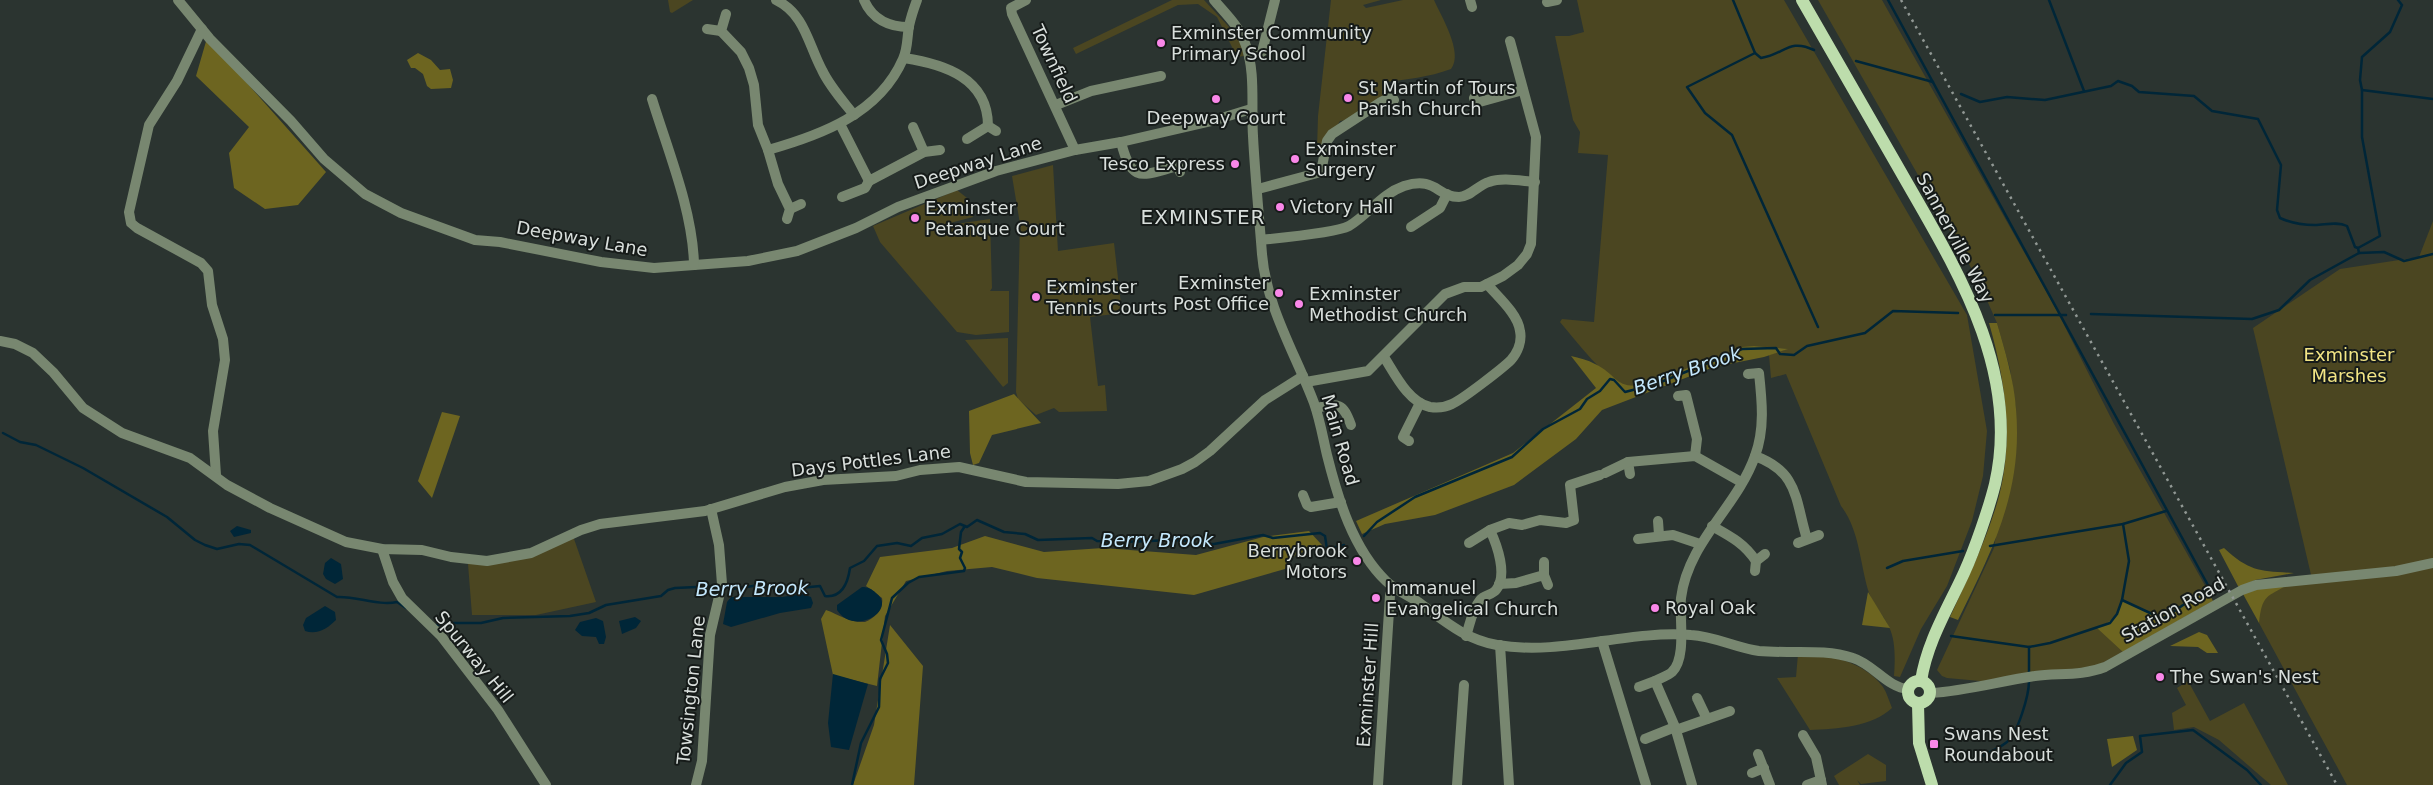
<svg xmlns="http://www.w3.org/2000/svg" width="2433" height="785" font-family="'DejaVu Sans',sans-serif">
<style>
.green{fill:#4b4621}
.forest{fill:#6d6520}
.water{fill:#002638}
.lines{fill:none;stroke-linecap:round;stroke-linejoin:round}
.stream{stroke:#002638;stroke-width:2.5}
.minor{stroke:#788770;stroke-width:10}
.major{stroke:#bdddac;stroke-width:12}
.rail{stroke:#919894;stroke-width:2.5;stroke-dasharray:2.5 5;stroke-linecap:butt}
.poi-dot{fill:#f987e8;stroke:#161b19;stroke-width:2}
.labels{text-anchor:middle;stroke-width:4;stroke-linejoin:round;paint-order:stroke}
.poi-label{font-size:18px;fill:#d9dfdc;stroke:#161b19;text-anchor:start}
.street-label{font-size:18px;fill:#d9dfdc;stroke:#161b19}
.park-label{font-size:18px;fill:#f2e585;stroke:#161b19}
.water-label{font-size:19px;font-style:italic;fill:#c4e8fd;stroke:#161b19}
.quarter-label{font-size:20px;letter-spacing:1px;fill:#d9dfdc;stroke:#161b19}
</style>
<rect width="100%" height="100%" fill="#2b3430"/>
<g class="green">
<path d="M668,0H693L672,13L670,12Z"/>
<path d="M1172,0H1204L1241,40L1244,56L1237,57L1217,17L1198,4L1178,5L1076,54L1073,48Z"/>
<path d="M1331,0H1381L1363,5L1366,8L1403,0H1434C1441,16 1464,53 1451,69C1429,77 1406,80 1383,82V98L1352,119L1340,121L1322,150H1317L1318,116Z"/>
<path d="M1577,0H1784L1967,315L1987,431L1983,476L1972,521L1947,586L1921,629L1900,677L1894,676C1895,661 1896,641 1889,627C1883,614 1872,603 1868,590C1860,562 1859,529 1841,506L1786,374L1771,378L1769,355L1787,349L1754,346L1644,385C1639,385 1633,387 1628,386C1608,384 1573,337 1560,322L1562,319L1594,322L1608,155L1578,153L1580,132L1573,120L1555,36H1569L1584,32Z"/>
<path d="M1818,0H1882L2055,307L2114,424L2207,589L2163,619L2122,600L2117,614L2110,623L2123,652L2093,668L1991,682L1947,678L1942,676L1937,670L1994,548L2016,409L2010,369L1997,323L1978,280Z"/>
<path d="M1053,165L1058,251L1114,243L1122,313L1090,317L1098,386L1105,385L1107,411L1059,412L1054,408L1036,415L1018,399L1016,392L1020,224L1012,176Z"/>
<path d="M957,190L967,198L973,217L935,227L990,219L992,288L990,291V295V291H1009V332L976,335L957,332L880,242L873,226Z"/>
<path d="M2433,221V785H2347L2259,623C2259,618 2258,608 2261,603C2270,588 2296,582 2312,579L2253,328L2340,269L2419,257Z"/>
<path d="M1008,338V383L1003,387L965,340Z"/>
<path d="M573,536L596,602L536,615H472L468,564L500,562Z"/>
<path d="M1798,654C1828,654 1864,661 1883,687C1887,693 1889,701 1892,708C1872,727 1837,729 1810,730L1777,678L1796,677Z"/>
<path d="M2188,681L2210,721L2244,703L2288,785H2271L2219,740L2194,727L2174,730L2172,713L2186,705L2177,688Z"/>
<path d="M1868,754L1886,765V781L1861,784L1857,780L1860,785H1839L1834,776Z"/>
</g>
<g class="forest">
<path d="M207,38L326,172L298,205L265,209L234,188L229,153L249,127L196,76Z"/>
<path d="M418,53L431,60L440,70L450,69L453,80L451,88L431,89L427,86L423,74L415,68H411L407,60Z"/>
<path d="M1989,323H1997C2005,351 2014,380 2016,409C2023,491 1993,549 1958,620L1950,617C1968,578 1988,537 1999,496C2014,438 2005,379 1989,323Z"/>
<path d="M1754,346L1788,349L1764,357L1714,367L1602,410L1576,439L1514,485L1435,515L1385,524L1362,534L1356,521L1513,453L1596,388L1571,356C1579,358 1588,360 1595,364C1618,375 1614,389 1644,385L1742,347Z"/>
<path d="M1014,394L1041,423L992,435L979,463L973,465L970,453L969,411Z"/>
<path d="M442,412L460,416L432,498L418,481Z"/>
<path d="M1309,531L1322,545L1320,548L1296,554L1285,569L1194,595L1037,578L992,567L947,571L906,581L885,616L877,686L833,675L821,619L826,610C840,615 850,623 865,622C875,618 884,609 882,598L866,586L880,557L952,548L985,536L1044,552L1103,548L1196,555L1263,537Z"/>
<path d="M2224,548C2250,572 2260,571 2294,573L2255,580L2239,588L2219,550Z"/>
<path d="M2291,583C2267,597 2262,594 2259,623L2243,594L2258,589Z"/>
<path d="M2207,589L2213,601L2123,652L2097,628C2112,622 2117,616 2122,600L2163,619Z"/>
<path d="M1868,592L1890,628L1862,625Z"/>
<path d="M890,625L923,666L914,785H853L874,725Z"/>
<path d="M2199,632L2207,635L2218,653H2207L2198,647L2170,646Z"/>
<path d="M2133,736L2137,750L2112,767L2107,739Z"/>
</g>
<g class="water">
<path d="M237,526L251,530V533L234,537L230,531Z"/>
<path d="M331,558L341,564L343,579L335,584L326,579L323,574L325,563Z"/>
<path d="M862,587C868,587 872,589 876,593C898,610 854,637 837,610V605Z"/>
<path d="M802,594L811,597L813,603L811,608L780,613L731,627L723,624L727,602L731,597H782Z"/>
<path d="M325,606L335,612L336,620C328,628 318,635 305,631L303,625L306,618Z"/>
<path d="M635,617L641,621L636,628L622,634L619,621Z"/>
<path d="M596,618L603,621L606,637L604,644H599L596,637L582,636L575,630L580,622Z"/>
<path d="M833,674L868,684L849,750L831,747L828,723Z"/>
</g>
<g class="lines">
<g class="stream">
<path d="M1733,0L1755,53L1761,58C1785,54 1789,38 1814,50"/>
<path d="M1888,0L2209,587L2163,619L2122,600"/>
<path d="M2049,0L2084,91"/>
<path d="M1755,53L1687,87L1705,113L1732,135L1818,327"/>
<path d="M1856,61L1933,82"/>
<path d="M2362,90L2360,80L2362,57L2390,32L2402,5L2398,0"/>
<path d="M1961,94L1980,102L2007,97L2045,100L2111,86L2118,81L2132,86L2139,92L2194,96L2212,111L2258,119L2281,165L2277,210L2280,218C2291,223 2303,225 2315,225C2325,225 2337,221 2347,226L2355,247L2358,248"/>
<path d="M2359,253L2384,252L2404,261L2433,254"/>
<path d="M2091,314L2252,319L2279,310L2310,280L2359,253L2358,248L2380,236L2362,137V90L2433,99"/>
<path d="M1995,315H2066"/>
<path d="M3,433L20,442L36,445L83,468L167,517L195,540L205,545L217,549L239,544L250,545L337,597C357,596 378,606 397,602L406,608"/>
<path d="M1364,536L1377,522L1415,497L1512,457L1543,429L1580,409L1587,399L1600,391L1610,379L1614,380L1625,392L1656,384L1742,349L1776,348L1780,354L1794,355L1807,346L1865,333L1893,311L1958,313"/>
<path d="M1990,546L2123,524L2166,511"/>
<path d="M1887,568L1903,561L1963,551"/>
<path d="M725,586L732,589L760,585L780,590L820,586L825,596C842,598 848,582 850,568L864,561L877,546L897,543L911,546L922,538L942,534L960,524L967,527L977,520L1004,532L1025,534L1038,540L1092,538L1097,541L1123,542L1174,540L1187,541L1193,544H1214L1263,535L1273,538L1320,533L1325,536L1327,549L1344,545"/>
<path d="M435,626L442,623H481L503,618L570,616L589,613L606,605L661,596L668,590L675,588L719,586"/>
<path d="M1951,636L2029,647L2050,643L2110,623L2117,614L2122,600L2129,561L2123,524"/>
<path d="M2029,675V647"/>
<path d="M1972,761C1983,755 1997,750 2007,742C2018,733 2029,695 2029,681"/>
<path d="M852,785L861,743L879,707L880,679L888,663L887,654L881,640L892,598L908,583L919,577L964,571L965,568L960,558L962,552L959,549L961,532L965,526"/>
<path d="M2110,785L2126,763L2142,752L2140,736L2193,730L2247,770L2261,785"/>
</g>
<g class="minor">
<path d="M178,0L210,39L291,121L324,159L365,194L401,213L475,240L500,242L601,262L654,268L748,261L797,251L856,228L898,207L996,171L1075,150L1121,142L1212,121L1251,109"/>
<path d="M776,0C805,14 808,44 822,70C830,87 843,101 854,115"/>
<path d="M864,0C872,19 889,27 909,27"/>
<path d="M1026,0L1011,8L1012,14L1075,150"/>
<path d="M1214,0C1225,13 1239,26 1245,43C1256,71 1251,106 1253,136C1255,175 1259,215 1262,254C1266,306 1296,355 1314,403C1320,420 1323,438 1327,455C1338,499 1353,549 1386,581C1396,591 1410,596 1421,604C1446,622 1465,639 1497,645C1562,656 1626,630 1691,635C1714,636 1736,648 1759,651C1791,654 1823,648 1853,658C1873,664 1888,688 1908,689"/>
<path d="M1470,0L1472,7"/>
<path d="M1547,2L1557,0"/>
<path d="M726,14L721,31L741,52L749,68L754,85L758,125L768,150"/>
<path d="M202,29L177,81L149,125L129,212L131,223L137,228L201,263L208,271L212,305L223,339L225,360L213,431L216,475"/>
<path d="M707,29L721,31"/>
<path d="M1249,57L1262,52L1275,0"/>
<path d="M904,58C944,64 988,78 988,126L996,131"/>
<path d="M1474,98L1476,103L1523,90"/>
<path d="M652,99C668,151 693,211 694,265"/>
<path d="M1056,105L1091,91L1161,76"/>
<path d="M840,124L869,181L924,152L940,150"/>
<path d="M913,127L924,152"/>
<path d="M967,139L988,126"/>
<path d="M1121,142C1132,185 1142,175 1178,166L1180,172"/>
<path d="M1258,189L1321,172L1327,141L1332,134L1381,102L1389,98L1394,100"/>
<path d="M842,197L865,188L869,181"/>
<path d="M790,209L801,204"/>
<path d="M787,219L790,209L778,184L768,150C821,135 879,114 903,59C908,48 907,37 909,26C911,17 914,8 917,0"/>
<path d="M1411,227L1440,208L1447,194"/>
<path d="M1261,240C1279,238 1335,233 1349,226C1369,214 1381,194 1404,186C1436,176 1437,197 1459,197C1470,197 1478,185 1489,182C1502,177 1521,181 1535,182"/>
<path d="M0,341L15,344L33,353L53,372L83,408L122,433L190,458L227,485L270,508L346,542L382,549L422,550L451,557L487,561L531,553L581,530L600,524L705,511L785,487L823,480L896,476L920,470L959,467L1026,482L1118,484L1149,481L1182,469L1195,462L1210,451L1265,400L1303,376"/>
<path d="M1384,357C1395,374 1408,402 1430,407C1437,408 1446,407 1452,404C1463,399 1503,368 1511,360C1518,352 1522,341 1520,331C1518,314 1498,297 1487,284"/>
<path d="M1306,382L1368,371L1445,294L1464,287H1481L1503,276L1518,265L1527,254L1531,244L1536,137L1510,41"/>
<path d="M1678,396L1686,395L1697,439L1695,456"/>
<path d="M1316,408C1339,403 1343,403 1351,425"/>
<path d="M1409,441L1403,437L1420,403"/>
<path d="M1755,456C1799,472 1795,500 1807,539"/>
<path d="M1628,462L1630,474"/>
<path d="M1605,473L1628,462L1695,456L1741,482"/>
<path d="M1303,495L1307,505L1311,507L1341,502"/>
<path d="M1658,521L1659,535"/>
<path d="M1712,526C1730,536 1744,543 1756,561"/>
<path d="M1638,539L1673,535L1700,544"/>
<path d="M1469,543L1490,530"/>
<path d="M1798,543L1819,535"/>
<path d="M382,549L393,582L402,598L441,636L498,710L546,785"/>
<path d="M1544,562V575"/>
<path d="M1755,571L1756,561L1765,554"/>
<path d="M1499,584L1516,583L1544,575L1548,585"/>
<path d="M1466,636C1470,624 1472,610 1480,600C1484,595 1492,595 1496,590C1508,575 1497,545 1490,530L1509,523L1522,525L1540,520L1566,523L1574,520L1570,485L1600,475"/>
<path d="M1602,641L1646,785"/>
<path d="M1500,645L1509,785"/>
<path d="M1639,687L1655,681"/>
<path d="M1931,693C1966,691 2000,681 2035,676C2059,673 2082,676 2105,667L2242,590L2256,585L2396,571L2433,563"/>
<path d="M1697,698L1707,719"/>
<path d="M1676,730L1730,711"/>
<path d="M1803,735L1816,757L1822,785"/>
<path d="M1645,739L1675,727"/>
<path d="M1758,754L1770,785"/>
<path d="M1752,773L1764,768"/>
<path d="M696,785L702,761L710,635L722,584L719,545L711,509"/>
<path d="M1378,785L1390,595L1393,587"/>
<path d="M1457,785L1464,685"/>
<path d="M1692,785L1675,727L1655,681C1660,678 1668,676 1672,672C1687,658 1679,617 1681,598C1688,542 1737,507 1755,456C1765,429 1762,401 1759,373L1748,374"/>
<path d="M1807,785L1821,780"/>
</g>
<g class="major">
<path d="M1802,0C1834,56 1866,111 1898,167C1952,262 2022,368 1995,484C1989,508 1975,549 1964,573C1948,608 1927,642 1921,681"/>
<circle cx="1919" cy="692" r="11"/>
<path d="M1918,704L1919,743L1932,785"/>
</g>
<path class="rail" d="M1901,0L2337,785"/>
</g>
<g class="poi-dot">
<circle cx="1161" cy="43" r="5"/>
<circle cx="1348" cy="98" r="5"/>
<circle cx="1216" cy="99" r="5"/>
<circle cx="1295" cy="159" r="5"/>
<circle cx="1235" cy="164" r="5"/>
<circle cx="1280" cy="207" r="5"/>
<circle cx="915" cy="218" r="5"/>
<circle cx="1279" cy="293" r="5"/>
<circle cx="1036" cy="297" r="5"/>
<circle cx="1299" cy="304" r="5"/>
<circle cx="1357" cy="561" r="5"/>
<circle cx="1376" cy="598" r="5"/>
<circle cx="1655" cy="608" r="5"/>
<circle cx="2160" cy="677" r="5"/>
<rect x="1929" y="739" width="10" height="10" rx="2.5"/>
</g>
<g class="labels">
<g class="poi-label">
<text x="1171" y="39">Exminster Community<tspan x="1171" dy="21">Primary School</tspan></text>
<text x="1358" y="94">St Martin of Tours<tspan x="1358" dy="21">Parish Church</tspan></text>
<text x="1216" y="124" text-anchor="middle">Deepway Court</text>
<text x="1305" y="155">Exminster<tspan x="1305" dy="21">Surgery</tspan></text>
<text x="1225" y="170" text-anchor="end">Tesco Express</text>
<text x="1290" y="213">Victory Hall</text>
<text x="925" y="214">Exminster<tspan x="925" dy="21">Petanque Court</tspan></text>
<text x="1269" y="289" text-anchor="end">Exminster<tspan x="1269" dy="21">Post Office</tspan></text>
<text x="1046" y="293">Exminster<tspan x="1046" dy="21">Tennis Courts</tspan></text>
<text x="1309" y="300">Exminster<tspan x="1309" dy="21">Methodist Church</tspan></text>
<text x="1347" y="557" text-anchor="end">Berrybrook<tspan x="1347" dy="21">Motors</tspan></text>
<text x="1386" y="594">Immanuel<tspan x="1386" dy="21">Evangelical Church</tspan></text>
<text x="1665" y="614">Royal Oak</text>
<text x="2170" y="683">The Swan's Nest</text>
<text x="1944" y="740">Swans Nest<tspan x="1944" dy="21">Roundabout</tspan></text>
</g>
<g class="street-label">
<text transform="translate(1054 64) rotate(65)" y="6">Townfield</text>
<text transform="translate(978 163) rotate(-18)" y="6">Deepway Lane</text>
<text transform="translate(1955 238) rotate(62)" y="6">Sannerville Way</text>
<text transform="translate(582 239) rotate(10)" y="6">Deepway Lane</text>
<text transform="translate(1340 440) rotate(74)" y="6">Main Road</text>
<text transform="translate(871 461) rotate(-7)" y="6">Days Pottles Lane</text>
<text transform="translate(2173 610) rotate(-29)" y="6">Station Road</text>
<text transform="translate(474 657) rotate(51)" y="6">Spurway Hill</text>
<text transform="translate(1368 685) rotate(-86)" y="6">Exminster Hill</text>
<text transform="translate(691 690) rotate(-84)" y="6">Towsington Lane</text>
</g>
<g class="park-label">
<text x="2349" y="361">Exminster<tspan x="2349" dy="21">Marshes</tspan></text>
</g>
<g class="water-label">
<text transform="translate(1687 370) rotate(-19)" y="7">Berry Brook</text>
<text x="1157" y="547">Berry Brook</text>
<text transform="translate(752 588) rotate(-1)" y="7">Berry Brook</text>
</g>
<g class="quarter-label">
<text x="1203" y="224">EXMINSTER</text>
</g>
</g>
</svg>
